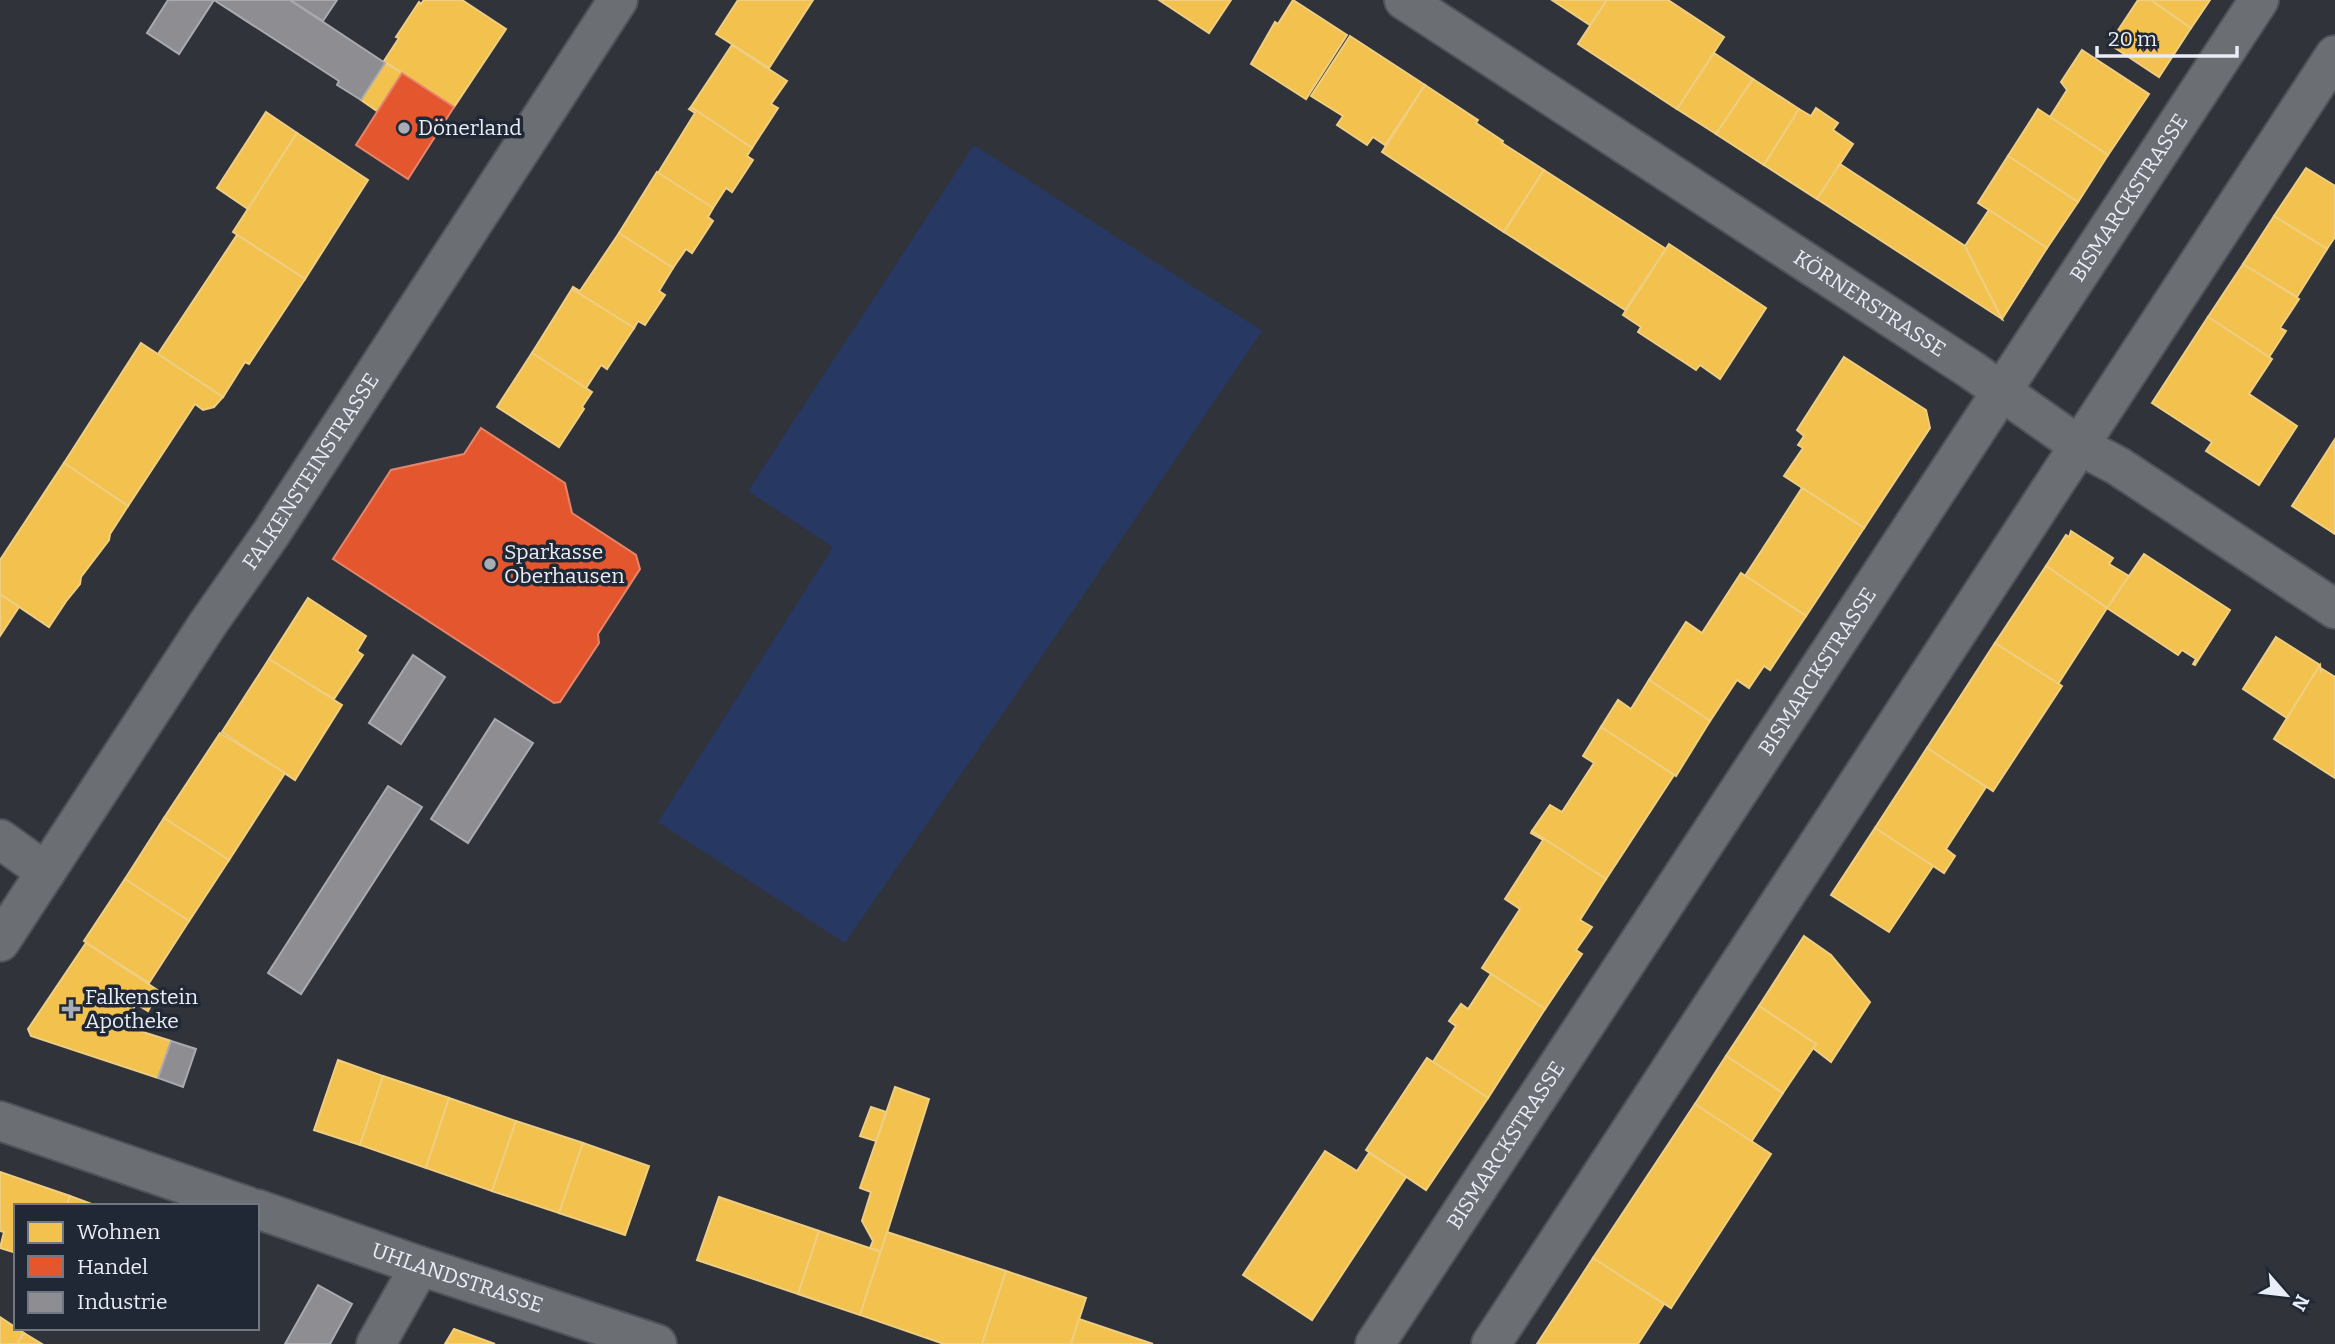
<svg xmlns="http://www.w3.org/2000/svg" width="2335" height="1344" font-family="Bitter,serif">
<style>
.green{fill:#273963}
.homes{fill:#f2c14e;stroke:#efce81;stroke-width:2}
.shops{fill:#e4572e;stroke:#e6846a;stroke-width:2}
.industry{fill:#8d8d92;stroke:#a9aab0;stroke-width:2}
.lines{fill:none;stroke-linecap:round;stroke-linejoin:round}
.minor-casing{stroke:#4f5259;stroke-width:42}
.minor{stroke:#6b6e73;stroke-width:38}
.poi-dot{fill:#a8acb5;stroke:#212835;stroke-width:2.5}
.labels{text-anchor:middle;stroke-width:7;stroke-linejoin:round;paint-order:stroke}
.poi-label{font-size:21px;fill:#e9edf7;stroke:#212835;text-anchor:start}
.street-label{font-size:21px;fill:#e9edf7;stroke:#212835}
</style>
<rect width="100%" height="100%" fill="#30333a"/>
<path class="green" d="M974,145L1262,331L1030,674L845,943L658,822L833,547L748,491Z"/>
<g class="homes">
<path d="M424,0H462L506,29L454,107L384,61L399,38L396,37L419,2L421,4Z"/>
<path d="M738,0H813L769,68L716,34Z"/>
<path d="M1159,0H1231L1209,33Z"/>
<path d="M1293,0L1347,35L1306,99L1251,64L1275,22L1278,24Z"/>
<path d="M1552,0H1607L1590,25Z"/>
<path d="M1607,0H1668L1724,37L1677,109L1578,44Z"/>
<path d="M2138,0H2151L2191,28L2159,77L2109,44Z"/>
<path d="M2151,0H2210L2191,28Z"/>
<path d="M1350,36L1425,85L1385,145L1373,137L1367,145L1337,125L1343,116L1311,96Z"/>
<path d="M732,45L787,81L771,104L778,108L752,148L691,107Z"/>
<path d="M2082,50L2149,94L2108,155L2050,117L2067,90L2061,82Z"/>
<path d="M1714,53L1753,79L1716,134L1677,109Z"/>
<path d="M385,63L402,73L377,111L361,100Z"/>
<path d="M1753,79L1799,109L1764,165L1716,134Z"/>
<path d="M1425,85L1478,120L1476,123L1503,141L1502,143L1544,170L1504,232L1382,152Z"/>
<path d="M691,107L752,148L747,156L753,160L732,192L726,188L713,208L658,173L695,113L689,109Z"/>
<path d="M1816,108L1838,123L1833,130L1853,144L1817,199L1764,165L1799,109L1811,116Z"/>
<path d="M2038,109L2108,155L2078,202L2008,156Z"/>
<path d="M266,112L297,133L248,209L217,188Z"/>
<path d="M297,133L368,180L305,279L233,232Z"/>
<path d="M2008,156L2078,202L2047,248L1978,203Z"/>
<path d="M1840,164L1965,246L2002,319L1817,199Z"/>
<path d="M2306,168L2335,186V237L2327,249L2274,216Z"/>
<path d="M1544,170L1666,249L1625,310L1504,232Z"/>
<path d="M657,172L713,208L708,217L713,221L692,253L686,249L673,268L619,233Z"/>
<path d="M1989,210L2047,248L2002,319L1965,246Z"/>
<path d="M2274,216L2327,249L2297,297L2243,264Z"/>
<path d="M619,233L673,268L659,291L665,295L645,325L638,321L634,328L572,289L573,287L580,291Z"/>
<path d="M237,235L305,279L249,364L245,362L223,397L158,354Z"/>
<path d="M1669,244L1766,308L1720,379L1700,365L1696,370L1638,332L1641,327L1623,315Z"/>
<path d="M2243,264L2299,299L2280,328L2286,331L2269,357L2208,317Z"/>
<path d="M572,289L634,328L607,369L601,365L586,388L532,353Z"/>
<path d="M2208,317L2272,359L2249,394L2297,426L2259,485L2206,451L2212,442L2152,403Z"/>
<path d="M141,343L223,397L214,407L203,410L195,404L128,506L64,463Z"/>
<path d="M532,353L592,392L582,407L584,409L559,447L497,407Z"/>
<path d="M1844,357L1926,410L1930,428L1864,528L1784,476L1803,448L1798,445L1804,436L1797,430Z"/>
<path d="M2335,439V534L2292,506Z"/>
<path d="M64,463L128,506L110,534L109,540L81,577L80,584L67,600L49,627L0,594V560Z"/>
<path d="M1802,488L1864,528L1806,616L1745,576Z"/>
<path d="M2071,531L2113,558L2109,564L2129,576L2107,608L2046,566L2066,535L2069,537Z"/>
<path d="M2144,554L2230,610L2195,665L2193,664L2196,659L2182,650L2178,655L2107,608Z"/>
<path d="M2046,566L2107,608L2058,684L1995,643Z"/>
<path d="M1741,573L1806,616L1770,670L1764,666L1749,688L1737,680L1710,721L1649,680L1686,622L1702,633Z"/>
<path d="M0,594L19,607L0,636Z"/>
<path d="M308,598L366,636L357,651L363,655L334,699L269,659Z"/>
<path d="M2276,637L2320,665L2287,718L2243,689Z"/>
<path d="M1995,643L2062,686L1993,791L1927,748Z"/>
<path d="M269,659L342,705L295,780L222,732Z"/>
<path d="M2320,665L2321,671L2322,669L2335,677V778L2274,739Z"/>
<path d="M1649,680L1710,721L1676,776L1601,727L1618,700L1631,709Z"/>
<path d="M1601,727L1674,775L1606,879L1532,831L1550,805L1562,812L1594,763L1583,756Z"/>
<path d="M220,733L285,773L229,860L164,818Z"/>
<path d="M1927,748L1986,787L1946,849L1955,856L1944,873L1875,828Z"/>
<path d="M164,818L229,860L189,921L125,879Z"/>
<path d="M1875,828L1933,866L1889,932L1831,895Z"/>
<path d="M1532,831L1606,879L1580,920L1592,927L1576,950L1582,954L1545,1009L1482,968L1520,909L1505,899L1543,840L1531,833Z"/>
<path d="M125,879L189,921L149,983L84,941Z"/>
<path d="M1804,936L1831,955L1870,1002L1831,1062L1813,1048L1816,1044L1759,1006Z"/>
<path d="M86,943L159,991L148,1011L136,1004L124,1026L171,1041L158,1078L31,1036L28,1029Z"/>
<path d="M1491,974L1545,1009L1488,1098L1433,1062L1456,1026L1449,1021L1461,1004L1468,1009Z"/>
<path d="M1759,1006L1816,1044L1783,1093L1726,1056Z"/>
<path d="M1726,1056L1783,1093L1751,1142L1695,1104Z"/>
<path d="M1427,1058L1488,1098L1426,1190L1366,1150Z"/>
<path d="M338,1060L383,1076L360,1145L314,1130Z"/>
<path d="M383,1076L449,1098L426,1168L360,1145Z"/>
<path d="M895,1087L929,1099L881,1252L870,1248L873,1241L862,1221L871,1192L860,1188Z"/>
<path d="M449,1098L516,1121L492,1191L426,1168Z"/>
<path d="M1695,1104L1771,1154L1671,1308L1593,1258Z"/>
<path d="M871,1107L886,1112L876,1141L860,1136Z"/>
<path d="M516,1121L583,1143L559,1213L492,1191Z"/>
<path d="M583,1143L649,1166L625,1235L559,1213Z"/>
<path d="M1325,1151L1357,1171L1369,1153L1406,1177L1312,1320L1243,1275Z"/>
<path d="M0,1172L70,1196L67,1206H16V1253L0,1248L4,1232L0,1231Z"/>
<path d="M70,1196L97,1206H67Z"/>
<path d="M719,1197L819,1231L798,1294L697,1260Z"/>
<path d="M819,1231L881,1252L860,1315L798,1294Z"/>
<path d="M887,1232L1006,1271L982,1344H944L860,1315Z"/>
<path d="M1593,1258L1664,1304L1638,1344H1537Z"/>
<path d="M1006,1271L1086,1298L1071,1344H982Z"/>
<path d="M0,1317L24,1333L17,1344H0Z"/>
<path d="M1079,1319L1153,1344H1071Z"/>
<path d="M454,1329L495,1344H445Z"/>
<path d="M24,1333L42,1344H17Z"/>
</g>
<g class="shops">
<path d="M402,73L454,107L408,179L356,145Z"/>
<path d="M481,428L565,483L572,513L636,555L640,569L598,634L599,643L560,702L554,703L333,559L391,470L464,454Z"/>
</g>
<g class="industry">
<path d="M168,0H214L179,54L147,33Z"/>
<path d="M214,0H290L385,63L361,100L337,85L339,81Z"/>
<path d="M290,0H337L323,21Z"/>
<path d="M413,655L445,677L401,744L369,723Z"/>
<path d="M495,719L533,743L468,843L431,819Z"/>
<path d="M388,786L422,807L301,994L268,973Z"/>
<path d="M171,1041L196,1049L183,1087L158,1078Z"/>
<path d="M318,1285L352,1304L330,1344H285Z"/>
</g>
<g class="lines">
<defs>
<g id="minor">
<path id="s1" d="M1404,0L1970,369L2078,445L2118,466L2335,609"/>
<path d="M0,839L46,872"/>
<path id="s2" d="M0,942L207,625L270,535L618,0"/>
<path d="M0,1121L247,1206"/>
<path id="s3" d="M257,1209L420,1266L657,1344"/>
<path d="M376,1344L420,1266"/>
<path id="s4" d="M1375,1344L2259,0"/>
<path d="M1491,1344L2335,55"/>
</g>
</defs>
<use href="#minor" class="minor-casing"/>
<use href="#minor" class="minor"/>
</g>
<g class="poi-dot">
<circle cx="404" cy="128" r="7"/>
<circle cx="490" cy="564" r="7"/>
<path d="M67.5 998.5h7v7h7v7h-7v7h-7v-7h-7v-7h7z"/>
</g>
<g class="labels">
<g class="poi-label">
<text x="418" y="135">Dönerland</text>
<text x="504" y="559">Sparkasse<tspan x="504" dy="24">Oberhausen</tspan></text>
<text x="85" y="1004">Falkenstein<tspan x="85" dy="24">Apotheke</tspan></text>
</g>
<g class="street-label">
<text dy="7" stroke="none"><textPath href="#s4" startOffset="1372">BISMARCKSTRASSE</textPath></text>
<text dy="7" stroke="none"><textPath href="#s1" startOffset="556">KÖRNERSTRASSE</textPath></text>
<text dy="7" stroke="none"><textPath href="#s2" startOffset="564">FALKENSTEINSTRASSE</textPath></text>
<text dy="7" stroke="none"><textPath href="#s4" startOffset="805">BISMARCKSTRASSE</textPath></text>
<text dy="7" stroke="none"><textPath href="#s4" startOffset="238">BISMARCKSTRASSE</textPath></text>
<text dy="7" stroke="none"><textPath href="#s3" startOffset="212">UHLANDSTRASSE</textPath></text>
</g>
</g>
<rect x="14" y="1204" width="245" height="126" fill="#212835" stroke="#717783" stroke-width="2"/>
<rect x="28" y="1222" width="35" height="21" fill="#f2c14e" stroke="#717783" stroke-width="2"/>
<text x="77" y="1239" font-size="21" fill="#e9edf7">Wohnen</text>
<rect x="28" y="1256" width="35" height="21" fill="#e4572e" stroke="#717783" stroke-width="2"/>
<text x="77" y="1274" font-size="21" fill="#e9edf7">Handel</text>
<rect x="28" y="1292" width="35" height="21" fill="#8d8d92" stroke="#717783" stroke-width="2"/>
<text x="77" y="1309" font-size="21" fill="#e9edf7">Industrie</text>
<g transform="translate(2286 1295) rotate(118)" stroke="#212835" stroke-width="5" paint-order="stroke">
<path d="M0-5L12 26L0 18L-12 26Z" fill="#e9edf7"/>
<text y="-10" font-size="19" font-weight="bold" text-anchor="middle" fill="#e9edf7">N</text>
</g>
<path d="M2097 46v10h140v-10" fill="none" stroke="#e9edf7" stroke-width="3.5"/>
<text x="2108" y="46" font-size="21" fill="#e9edf7" stroke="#212835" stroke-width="5" paint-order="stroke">20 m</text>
</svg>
